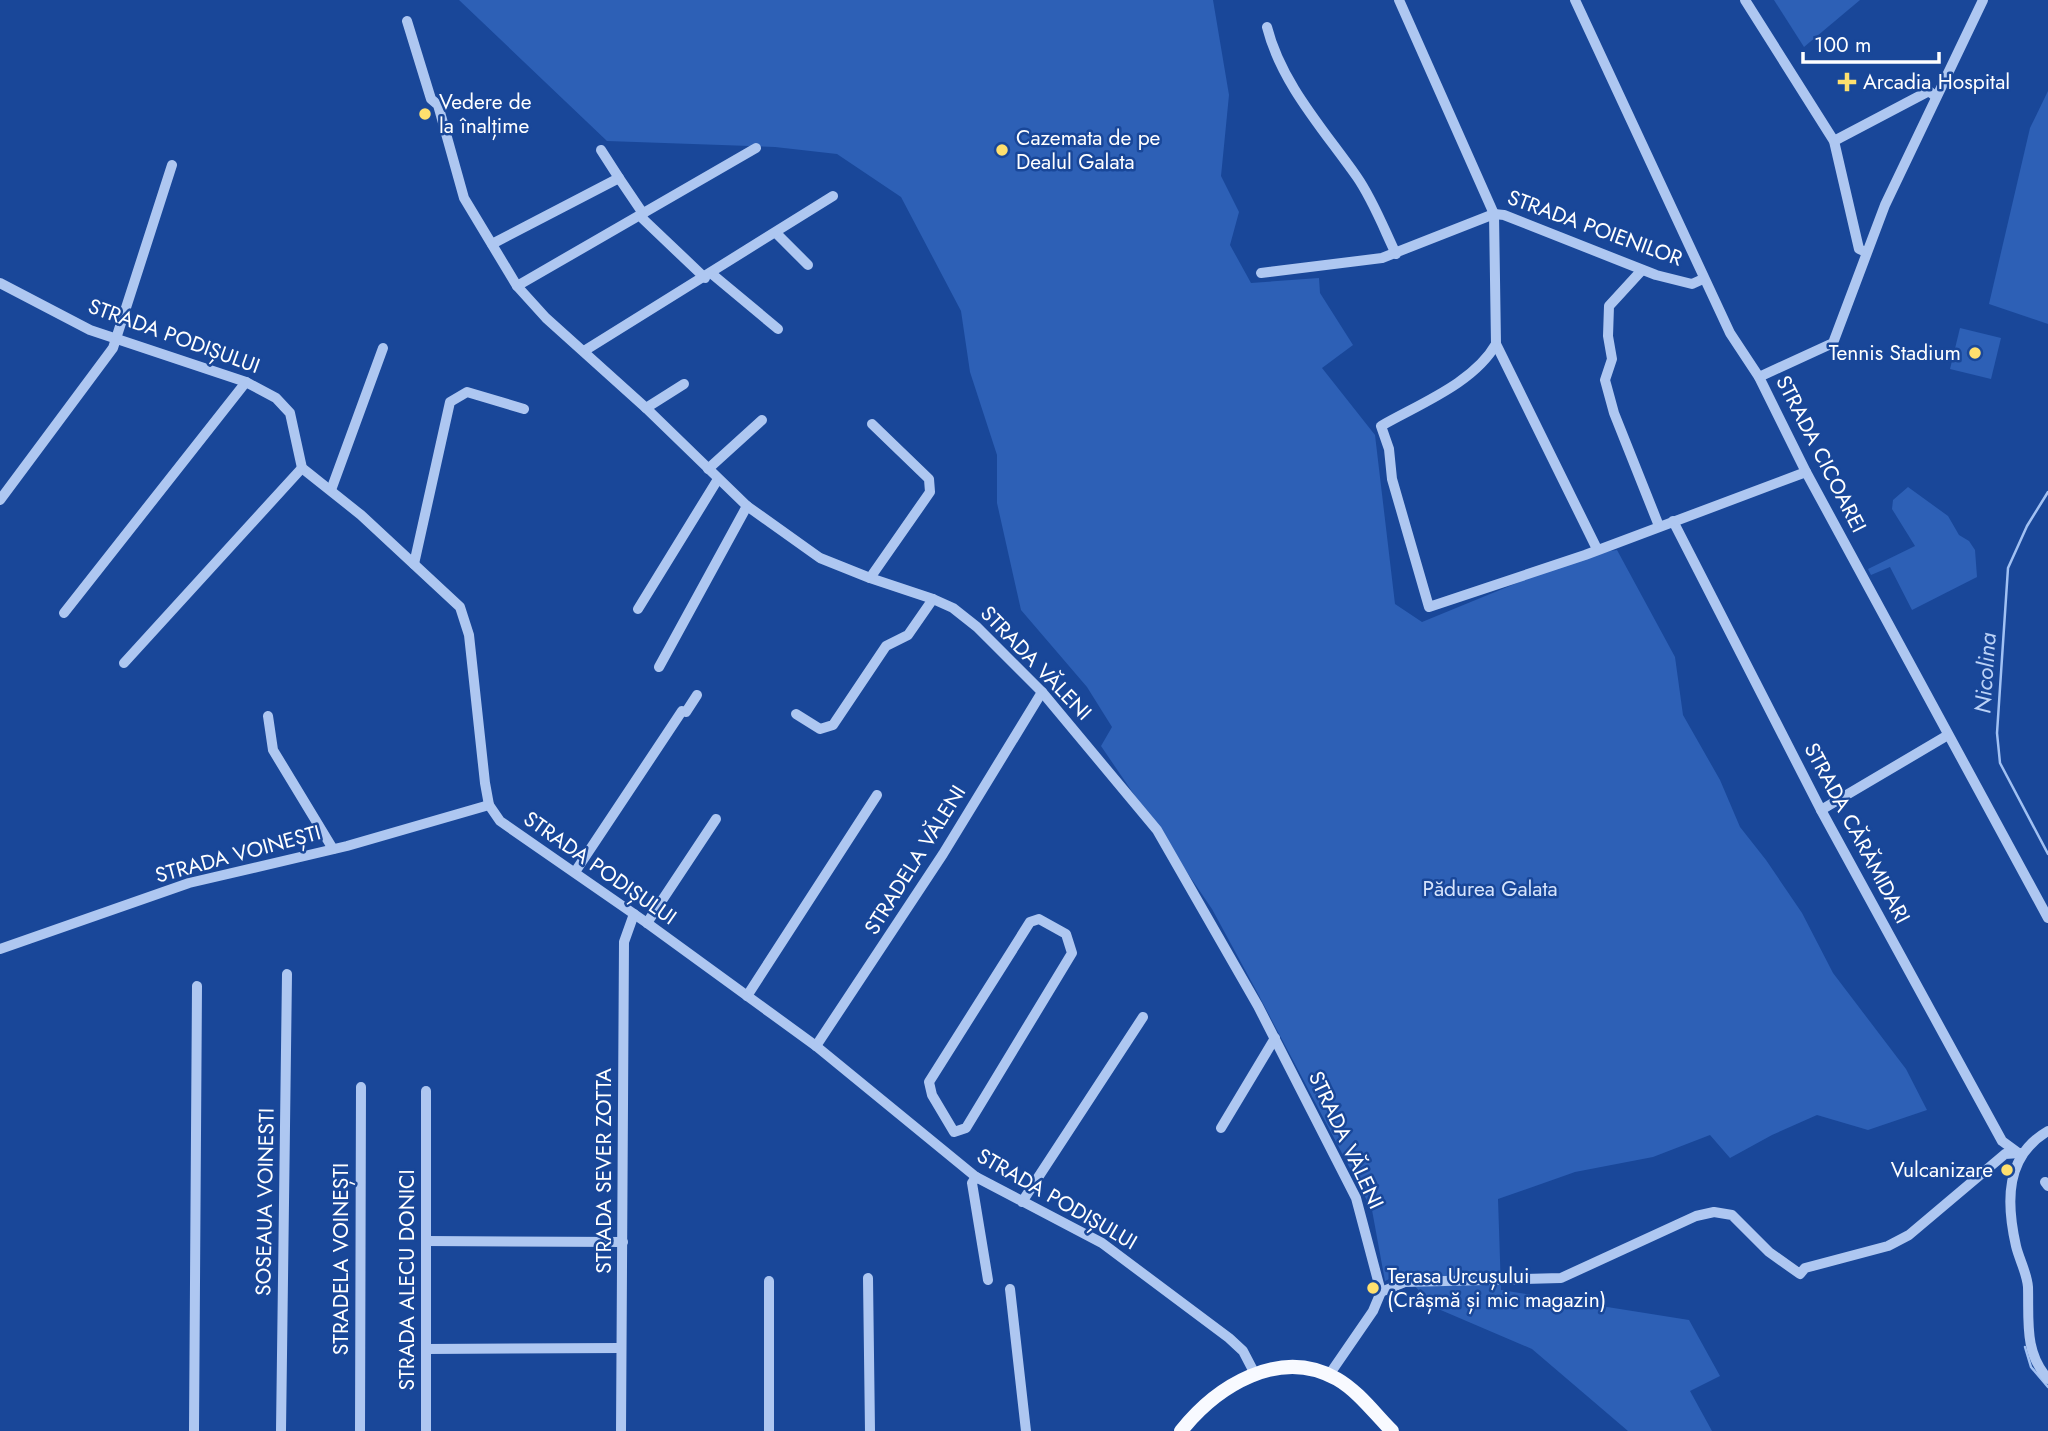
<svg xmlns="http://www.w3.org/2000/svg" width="2048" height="1431" font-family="Jost,sans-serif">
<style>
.green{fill:#2d60b6}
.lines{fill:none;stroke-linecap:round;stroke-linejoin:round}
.stream{stroke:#a1c1f3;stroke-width:2.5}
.minor{stroke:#aec7f1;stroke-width:10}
.major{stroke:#f8faff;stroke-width:14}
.poi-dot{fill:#ffe06e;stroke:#194799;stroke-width:2.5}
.labels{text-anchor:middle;stroke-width:5;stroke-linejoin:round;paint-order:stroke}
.poi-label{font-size:21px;fill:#fff;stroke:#194799;text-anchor:start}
.street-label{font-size:21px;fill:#fff;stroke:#194799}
.park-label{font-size:21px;fill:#d6e4fc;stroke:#194799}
.water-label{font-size:23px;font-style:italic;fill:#bbd2f7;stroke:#194799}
</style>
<rect width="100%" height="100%" fill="#194799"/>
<g class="green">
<path d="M459,0H1213L1229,95L1221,176L1239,212L1230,245L1251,283L1319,278L1320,293L1353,345L1322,368L1375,435L1395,604L1422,622L1585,555L1617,550L1675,657L1683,715L1720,780L1740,827L1766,860L1802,913L1833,973L1906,1069L1927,1110L1868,1130L1817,1115L1772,1135L1730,1158L1710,1135L1653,1157L1575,1172L1498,1199L1501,1290L1689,1320L1720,1376L1690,1391L1712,1431H1628L1532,1349L1436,1308L1402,1273L1385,1281L1372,1210L1257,992L1212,909L1101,746L1112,727L1087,687L1021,610L997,503V455L970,372L961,311L901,197L837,154L775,147L607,141Z"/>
<path d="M1774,0H1860L1804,47Z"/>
<path d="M2048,91V324L1989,304L2030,128Z"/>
<path d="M1960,328L2001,338L1991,379L1950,369Z"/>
<path d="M1908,487L1948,516L1959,535L1969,541L1975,550L1977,577L1912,610L1890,567L1871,575L1868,569L1915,546L1892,509L1893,500Z"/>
</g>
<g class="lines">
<g class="stream">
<path d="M2048,492L2027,526L2008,568L1997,733L2000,763L2048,854"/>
<path d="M2025,1347L2031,1367L2048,1387"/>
</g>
<g class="minor">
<path d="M1399,0L1494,214L1496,344L1597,549"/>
<path d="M1575,0L1730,333L1759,377L1806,472L2048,918"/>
<path d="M1745,0L1834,141L1859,249L1866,252"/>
<path d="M407,21L431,99L438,105L464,198L517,286L546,318L646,408L747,506L820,558L870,578L933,599L953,608L977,627L1042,692L1157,830L1258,1006L1356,1198L1381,1292"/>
<path d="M1267,27C1281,83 1324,130 1357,177C1373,200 1384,229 1396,254"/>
<path d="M1834,141L1929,91L1936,97"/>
<path d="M601,150L619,178"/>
<path d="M776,233L808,265"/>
<path d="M492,244L619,178L642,212L643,219L705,278"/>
<path d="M1642,270L1609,306L1608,336L1612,359L1605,380L1614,413L1659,526"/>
<path d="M1261,273L1382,258L1494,214L1504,215L1656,275L1692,284L1703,279"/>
<path d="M712,274L778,329"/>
<path d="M0,283L90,330L246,382L276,398L290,413L302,468L361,515L460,607L469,635L485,783L489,805L500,821L647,923L816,1046L976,1177L1102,1243L1229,1338L1243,1351L1255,1374"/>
<path d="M517,286L756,148"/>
<path d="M1496,344C1474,383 1419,404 1381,426L1389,449L1392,479L1429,607L1585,555L1806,472"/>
<path d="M584,351L833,196"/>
<path d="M1759,377L1833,343L1885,205L1983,0"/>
<path d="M646,408L684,384"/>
<path d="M708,469L762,420"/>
<path d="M331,490L383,348"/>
<path d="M0,500L113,348L172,165"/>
<path d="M1673,521L1821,810L2002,1141L2017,1152"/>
<path d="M414,564L450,402L467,392L524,409"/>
<path d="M870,578L930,492L929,479L872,424"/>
<path d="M638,609L718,479"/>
<path d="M64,613L246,382"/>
<path d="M124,663L302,468"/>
<path d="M659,667L747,506"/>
<path d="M796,714L820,729L833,725L886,646L908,635L933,599"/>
<path d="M268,716L273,750L333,849"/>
<path d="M1821,810L1948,735"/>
<path d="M575,872L682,711L686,712L697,695"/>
<path d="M1039,919L1066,934L1072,953L966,1128L954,1132L932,1095L929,1082L1030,922Z"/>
<path d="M647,923L716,819"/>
<path d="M0,949L189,883L347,846L489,805"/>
<path d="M747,996L877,795"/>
<path d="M816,1046L943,854L1042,692"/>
<path d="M1221,1128L1275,1038"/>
<path d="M2048,1131C2005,1156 2006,1202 2016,1246C2019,1259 2027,1273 2028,1287C2029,1321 2024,1352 2048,1379"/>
<path d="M976,1177L972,1183L988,1280"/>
<path d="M2045,1182L2048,1186"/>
<path d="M1022,1202L1143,1017"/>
<path d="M426,1241L623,1242"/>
<path d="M868,1278L870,1431"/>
<path d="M1010,1289L1026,1431"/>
<path d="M426,1349L621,1348"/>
<path d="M1329,1375L1373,1311L1381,1292L1405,1282L1561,1278L1696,1216L1714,1212L1732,1215L1769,1252L1800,1274L1805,1268L1888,1246L1909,1235L2005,1154L2020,1153"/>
<path d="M194,1431L197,986"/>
<path d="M281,1431L287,974"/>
<path d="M360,1431L361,1087"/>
<path d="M426,1431V1091"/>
<path d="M621,1431L624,942L634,914"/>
<path d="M769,1431V1281"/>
</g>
<path class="major" d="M1181,1431C1216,1387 1279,1346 1337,1379C1358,1391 1375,1414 1392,1431"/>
</g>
<g class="poi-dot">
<path d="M1843.5 71.5h7v7h7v7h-7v7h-7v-7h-7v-7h7z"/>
<circle cx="425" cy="114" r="7"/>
<circle cx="1002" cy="150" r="7"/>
<circle cx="1975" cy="353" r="7"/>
<circle cx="2007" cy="1170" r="7"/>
<circle cx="1373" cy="1288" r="7"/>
</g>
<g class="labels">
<g class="poi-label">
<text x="1863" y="89">Arcadia Hospital</text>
<text x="439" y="109">Vedere de<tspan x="439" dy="24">la înalțime</tspan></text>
<text x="1016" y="145">Cazemata de pe<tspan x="1016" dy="24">Dealul Galata</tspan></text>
<text x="1961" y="360" text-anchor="end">Tennis Stadium</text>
<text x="1993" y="1177" text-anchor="end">Vulcanizare</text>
<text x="1387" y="1283">Terasa Urcușului<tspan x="1387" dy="24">(Crâșmă și mic magazin)</tspan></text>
</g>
<g class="street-label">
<text transform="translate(1595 228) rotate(20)" y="7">STRADA POIENILOR</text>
<text transform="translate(174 336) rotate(20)" y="7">STRADA PODIȘULUI</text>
<text transform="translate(1821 454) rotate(63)" y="7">STRADA CICOAREI</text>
<text transform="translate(1036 663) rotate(46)" y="7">STRADA VĂLENI</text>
<text transform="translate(1857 833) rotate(62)" y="7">STRADA CĂRĂMIDARI</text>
<text transform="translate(238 854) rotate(-15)" y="7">STRADA VOINEȘTI</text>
<text transform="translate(915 860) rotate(-58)" y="7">STRADELA VĂLENI</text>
<text transform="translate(600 868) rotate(35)" y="7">STRADA PODIȘULUI</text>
<text transform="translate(1346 1140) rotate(65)" y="7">STRADA VĂLENI</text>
<text transform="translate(604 1171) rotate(-90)" y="7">STRADA SEVER ZOTTA</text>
<text transform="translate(1057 1199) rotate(30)" y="7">STRADA PODIȘULUI</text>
<text transform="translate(265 1202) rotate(-89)" y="7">SOSEAUA VOINESTI</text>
<text transform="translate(341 1259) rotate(-90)" y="7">STRADELA VOINEȘTI</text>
<text transform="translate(407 1280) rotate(-90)" y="7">STRADA ALECU DONICI</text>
</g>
<g class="park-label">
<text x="1490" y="896">Pădurea Galata</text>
</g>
<g class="water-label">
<text transform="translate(1985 673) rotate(-86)" y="8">Nicolina</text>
</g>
</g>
<path d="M1803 52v10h136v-10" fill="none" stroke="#ffffff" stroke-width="3.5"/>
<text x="1814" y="52" font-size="21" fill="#ffffff" stroke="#194799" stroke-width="5" paint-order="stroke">100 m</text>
</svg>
